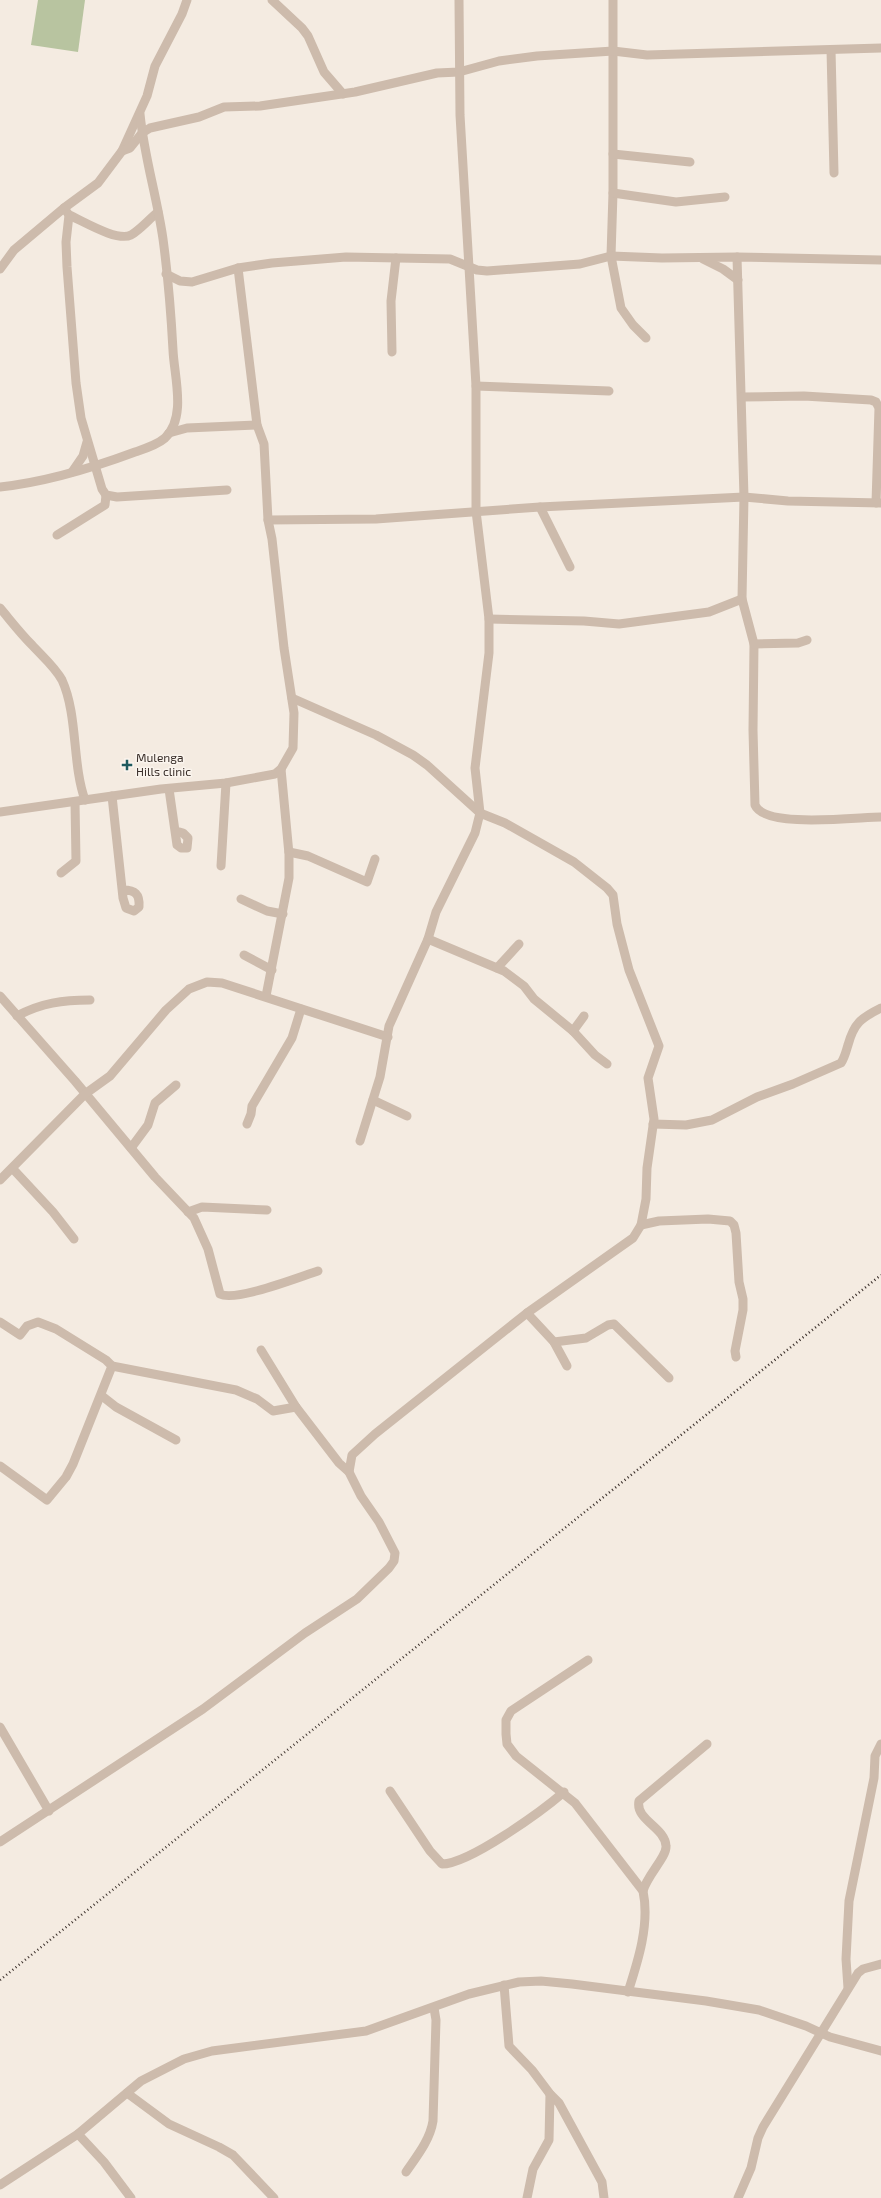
<svg xmlns="http://www.w3.org/2000/svg" width="881" height="2198" font-family="'Exo 2',sans-serif">
<style>
.green{fill:#b8c4a0}
.lines{fill:none;stroke-linecap:round;stroke-linejoin:round}
.street{stroke:#cdbbac;stroke-width:9}
.rail{stroke:#3b302b;stroke-width:2.5;stroke-dasharray:1 3;stroke-linecap:butt}
.poi-dot{fill:#1f5a5e;stroke:#fbf5ee;stroke-width:1.5}
.labels{text-anchor:middle;stroke-width:3;stroke-linejoin:round;paint-order:stroke}
.poi-label{font-size:12px;fill:#3b302b;stroke:#fbf5ee;text-anchor:start}
</style>
<rect width="100%" height="100%" fill="#f4ebe1"/>
<path class="green" d="M38,0H85L78,52L31,45Z"/>
<g class="lines">
<g class="street">
<path d="M187,0L182,14L155,66L147,96L122,151L98,183L64,208L69,215L66,242L67,267L76,383L81,418L102,489L106,495L117,497L227,490"/>
<path d="M272,0L302,28L308,36L324,72L343,94"/>
<path d="M613,0V193L611,256L621,308L633,325L646,338"/>
<path d="M831,50L834,173"/>
<path d="M122,151L130,148L142,133L150,128L199,117L224,107L260,106L355,92L437,73L459,72L499,61L537,56L613,51L647,55L881,48"/>
<path d="M613,154L690,162"/>
<path d="M613,193L676,202L725,197"/>
<path d="M69,215C83,221 117,242 131,235C141,229 149,219 158,212"/>
<path d="M737,257L744,497L742,599L754,644L753,730L755,805C765,829 858,817 881,817"/>
<path d="M703,259L723,269L738,280"/>
<path d="M0,269L14,250L64,208"/>
<path d="M166,274L180,281L192,282L238,268L272,263L346,257L450,259L477,270L487,271L580,264L611,256L662,258L737,257L881,260"/>
<path d="M392,352L391,301L396,258"/>
<path d="M476,386L609,391"/>
<path d="M742,397L804,396L871,400L876,402L879,408L876,503"/>
<path d="M169,433L187,428L257,425"/>
<path d="M72,472L83,456L87,442"/>
<path d="M0,487C46,482 92,468 135,452C144,449 157,445 165,438C187,417 174,376 173,350C171,313 168,276 163,239C157,197 144,156 140,114"/>
<path d="M540,507L570,567"/>
<path d="M268,520L376,519L540,507L744,497L788,501L881,503"/>
<path d="M57,535L105,505L106,495"/>
<path d="M0,608C11,621 20,633 32,645C42,656 55,667 62,680C78,715 72,764 85,800"/>
<path d="M489,619L584,621L619,624L709,612L742,599"/>
<path d="M754,644L798,643L807,640"/>
<path d="M292,698L376,735L413,755L427,765L480,813L505,823L574,862L607,888L613,895L617,924L629,970L659,1046L648,1078L654,1119L647,1168L646,1199L641,1225L633,1238L527,1313L375,1434L352,1455L349,1472"/>
<path d="M169,789L177,845L181,848H187L188,838L183,833L176,831"/>
<path d="M112,796L123,898L126,908L134,911L139,907C140,894 135,890 123,890"/>
<path d="M0,812L161,789L226,783L275,774L281,769L293,748L294,713L284,648L272,539L268,520L264,444L257,425L238,268"/>
<path d="M289,852L308,856L367,882L375,859"/>
<path d="M221,866L226,783"/>
<path d="M61,873L76,861L75,802"/>
<path d="M241,899L267,911L283,914"/>
<path d="M428,939L504,971L524,986L534,999L573,1031L595,1055L607,1064"/>
<path d="M244,955L272,970"/>
<path d="M497,968L519,944"/>
<path d="M0,996L75,1081L155,1177L194,1218L208,1249L220,1294C236,1302 299,1277 318,1271"/>
<path d="M266,996L289,878V854L281,769"/>
<path d="M17,1016C41,1003 63,1000 90,1000"/>
<path d="M573,1031L584,1016"/>
<path d="M373,1100L407,1116"/>
<path d="M247,1124L251,1114L252,1106L292,1038L301,1009"/>
<path d="M653,1124L686,1125L712,1120L757,1097L793,1084L841,1063C845,1057 846,1051 848,1045C854,1023 861,1018 881,1008"/>
<path d="M360,1141L380,1077L389,1026L428,939L436,912L475,833L480,813L475,768L489,653V619L476,511V386L460,115L459,0"/>
<path d="M131,1148L148,1125L155,1103L176,1085"/>
<path d="M13,1169L53,1212L74,1239"/>
<path d="M0,1180L85,1094L110,1076L166,1010L189,989L207,982L222,983L388,1037"/>
<path d="M188,1212L202,1207L267,1210"/>
<path d="M641,1225L659,1221L708,1219L730,1221L734,1225L736,1233L739,1282L743,1299V1310L735,1351L736,1357"/>
<path d="M527,1313L554,1342L567,1366"/>
<path d="M0,1322L20,1335L27,1326L38,1322L56,1329L106,1360L112,1366L73,1464L66,1477L47,1500L0,1466"/>
<path d="M554,1342L586,1338L608,1325L614,1324L669,1378"/>
<path d="M261,1350L296,1407"/>
<path d="M102,1396L116,1407L176,1440"/>
<path d="M588,1660L511,1711L506,1720V1734L507,1744L516,1756L575,1803L643,1891C650,1924 638,1961 628,1992"/>
<path d="M0,1727L49,1811"/>
<path d="M390,1791L430,1851L442,1864C469,1864 542,1811 564,1792"/>
<path d="M0,1842L203,1709L305,1633L357,1599L389,1568L394,1561L395,1553L379,1522L361,1496L349,1472L339,1463L296,1407L273,1411L257,1399L236,1390L112,1366"/>
<path d="M643,1891C647,1875 667,1857 666,1846C665,1827 635,1820 639,1801L707,1744"/>
<path d="M504,1985L509,2046L532,2070L550,2094L559,2103L602,2182L604,2198"/>
<path d="M848,1988L846,1959L849,1901L874,1778L875,1756L881,1744"/>
<path d="M127,2093L169,2124L219,2147L233,2155L274,2198"/>
<path d="M78,2134L104,2162L131,2198"/>
<path d="M406,2172C417,2156 430,2140 433,2121L436,2020L434,2008"/>
<path d="M0,2185L78,2134L141,2081L184,2059L212,2051L366,2031L469,1994L519,1982L541,1981L572,1984L706,2001L759,2010L806,2026L830,2037L881,2051"/>
<path d="M527,2198L533,2169L549,2140L550,2094"/>
<path d="M738,2198L751,2168L758,2138L763,2127L858,1973L863,1969L881,1964"/>
</g>
<path class="rail" d="M0,1980L881,1275"/>
</g>
<path class="poi-dot" d="M125 759h4v4h4v4h-4v4h-4v-4h-4v-4h4z"/>
<g class="labels">
<g class="poi-label">
<text x="136" y="762">Mulenga<tspan x="136" dy="14">Hills clinic</tspan></text>
</g>
</g>
</svg>
